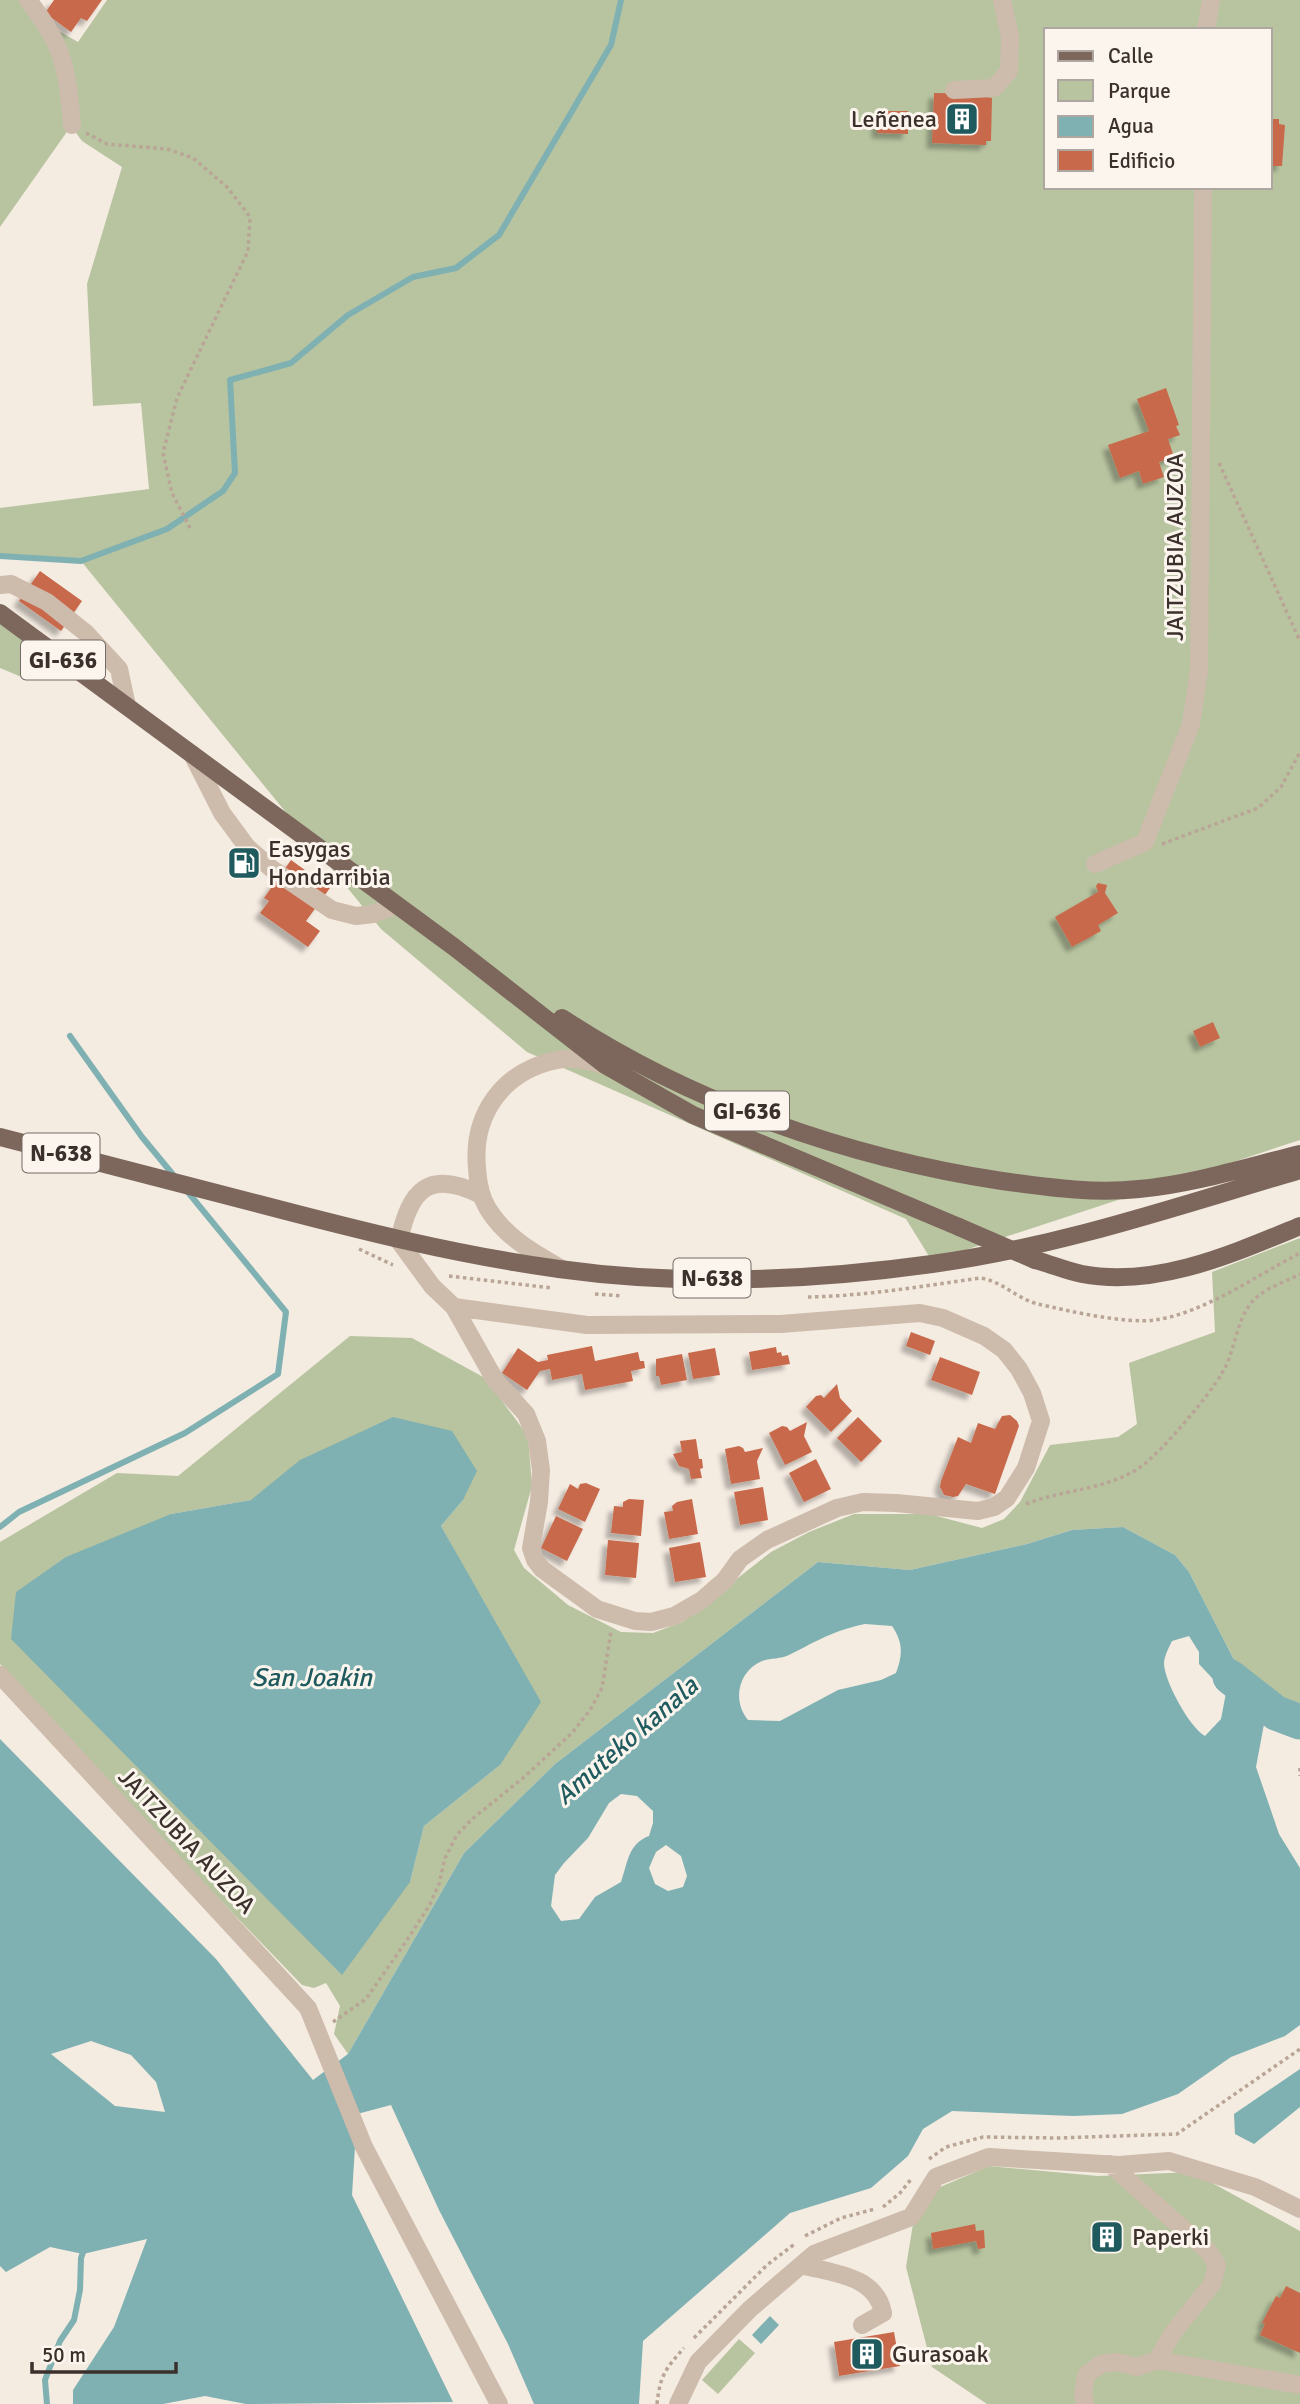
<svg xmlns="http://www.w3.org/2000/svg" width="1300" height="2404" font-family="Signika,sans-serif">
	<style>
		.green { fill: #b8c4a0; fill-rule: evenodd }
		.water { fill: #7fb0b2; fill-rule: evenodd }
		.lines { fill: none; stroke-linecap: round; stroke-linejoin: round }
		.stream { stroke: #7fb0b2; stroke-width: 6 }
		.river { stroke: #7fb0b2; stroke-width: 35 }
		.building { fill: #c8694b; filter: url(#shadow) }
		.path { stroke: #b9a596; stroke-width: 3.5; stroke-dasharray: 3.5 3.5; stroke-linecap: butt }
		.minor { stroke: #cdbbac; stroke-width: 18 }
		.major { stroke: #7d675c; stroke-width: 18 }
		.major-bridge { stroke: #7d675c; stroke-width: 18 }
		.labels { text-anchor: middle; dominant-baseline: central; stroke-width: 6; stroke-linejoin: round; paint-order: stroke }
		.shield { fill: #fbf5ee; stroke: #756b66; stroke-width: 2 }
		.shield-label { font-size: 23px; font-weight: bold; fill: #3b302b }
		.poi-label { font-size: 24px; fill: #3b302b; stroke: #fbf5ee; text-anchor: start }
		.street-label { font-size: 24px; fill: #3b302b; stroke: #fbf5ee }
		.water-label { font-size: 26px; font-style: italic; fill: #1f5a5e; stroke: #fbf5ee }
	</style>
	<defs>
		<filter id="shadow"><feDropShadow dx="-5.5" dy="5.5" stdDeviation="2" flood-color="#0004"/></filter>
	</defs>
	<rect width="100%" height="100%" fill="#f4ebe1"/>
	<path class="green" d="M0 0H28L48 25 78 42 107 0H1300V1140L932 1261 906 1219 527 1052 381 929 81 561 0 556V508L149 489 141 403 93 406 87 284 122 167 82 141 71 126 0 227ZM1046 30H1270V187H1046Z
		M0 613 49 650 29 680 0 668Z
		M1300 1238V1704L1270 1692 1233 1658 1189 1572 1175 1555 1123 1527 1072 1530 1027 1544 910 1570 818 1562 555 1764 464 1853 348 2054 334 2034 340 2006 326 1983 314 1988 302 1985 85 1760 0 1664V1542L117 1473 178 1476 350 1336 412 1338 485 1378 528 1436 532 1486 514 1550 524 1568 568 1605 621 1632 653 1633 682 1622 771 1552 809 1532 854 1514H929L982 1528 1004 1519 1020 1502 1050 1445 1118 1437 1137 1424 1129 1363 1215 1332 1212 1272ZM251 1500H463L441 1526 470 1579 500 1765 424 1826 410 1882 171 1514Z
		M989 2166 1098 2176 1192 2172 1300 2231V2404H987L932 2367 906 2267 913 2224 938 2188Z
		M739 2339 755 2353 718 2394 702 2380Z"/>
	<path class="water" d="M393 1417 452 1431 477 1471 463 1500 441 1526 541 1702 500 1765 424 1826 410 1882 342 1975 11 1639 16 1592 66 1557 171 1514 251 1500 300 1460Z
		M1123 1527 1175 1555 1189 1572 1233 1658 1270 1692 1256 1767 1279 1834 1300 1868V2025L1285 2036 1231 2057 1178 2094 1122 2114 1073 2116 952 2111 923 2129 908 2156 871 2188 790 2213 643 2341 639 2404H534L508 2344 439 2210 391 2105 357 2114 352 2195 453 2402 246 2404 205 2396 163 2404H73V2390L114 2327 147 2239 83 2254 50 2247 6 2272 0 2266V1739L216 1959 313 2080 348 2054 464 1853 555 1764 818 1562 910 1570 1027 1544 1072 1530ZM865 1624 892 1626C903 1642 903 1654 896 1673L881 1680 838 1690 780 1721 748 1720C732 1701 738 1671 762 1661 771 1658 781 1659 789 1655 819 1640 832 1631 865 1624ZM1189 1636 1199 1652V1664L1226 1693 1221 1719 1205 1736C1190 1728 1164 1681 1164 1663 1164 1657 1169 1647 1172 1641ZM621 1794 637 1796 653 1811V1823L649 1836C628 1844 628 1862 621 1882L595 1897 579 1919 561 1921 551 1906 555 1875 564 1863 588 1838 609 1803ZM666 1845 681 1856 687 1876 683 1887 668 1891 655 1884 649 1868 656 1852ZM91 2041 131 2055 156 2082 165 2112 115 2106 51 2054Z
		M1300 2069V2107L1254 2144 1235 2134 1234 2114Z
		M770 2316 779 2325 761 2344 752 2335Z"/>
	<g class="lines">
		<path class="stream" d="M0 556 81 561 167 529 223 491 235 473 230 380 291 363 348 315 413 277 456 268 499 235 611 45 621 0
			M70 1036 142 1137 175 1177
			M0 1527 19 1512 185 1433 278 1374 286 1312 187 1191
			M47 2404 45 2380 60 2341 74 2320 80 2290 81 2258 85 2247"/>
		<path class="river" d="M1230 1677 1276 1713 1300 1722"/>
	</g>
	<path class="building" d="M54 0H102L87 21 81 18 71 32 45 13Z
		M934 93 987 94V97L992 98 991 141H986V145L932 143Z
		M883 111H908V134L877 133V113H883Z
		M1270 119H1279V124L1285 125 1282 166H1270Z
		M1166 388 1179 425 1176 426 1180 435 1168 439 1174 457 1159 462 1164 477 1143 484 1139 471 1120 478 1108 445 1149 431 1137 399Z
		M40 571 82 601 61 631 19 601Z
		M291 860 330 888 306 921 320 931 308 947 260 913 269 901 264 898Z
		M1098 883 1107 885 1105 893 1118 913 1098 925 1101 931 1072 947 1055 917 1098 892 1096 886Z
		M1213 1022 1220 1038 1200 1047 1193 1031Z
		M911 1332 935 1341 930 1355 906 1346Z
		M592 1346 595 1361 638 1352 640 1361H644L645 1368 631 1371 633 1381 585 1390 582 1374 552 1380 550 1369 540 1371 527 1390 502 1373 518 1348 538 1362 548 1360 547 1355Z
		M776 1347 777 1353 781 1352 782 1356 788 1355 790 1364 752 1370 749 1352Z
		M715 1348 720 1375 693 1379 688 1353Z
		M682 1354 687 1380 661 1385 659 1376H656V1359Z
		M940 1357 980 1372 972 1395 931 1380Z
		M837 1384 840 1398 852 1411 831 1432 806 1407 816 1396 821 1395 824 1398Z
		M1010 1415 1017 1421 1019 1426 995 1494 966 1484 958 1496 953 1497 944 1495 940 1487 941 1481 958 1437 971 1443 978 1423 995 1429 1002 1416Z
		M858 1417 882 1441 861 1462 837 1438Z
		M807 1422 804 1436 812 1452 785 1465 769 1433 782 1426 787 1427 790 1431Z
		M696 1439 699 1459H702L703 1468 700 1469 702 1478 691 1479 689 1469 679 1466 673 1454 682 1452 680 1441Z
		M739 1446 743 1448 745 1452 763 1448 757 1461 760 1479 731 1484 725 1449Z
		M816 1459 831 1489 804 1502 789 1473Z
		M586 1483 600 1489 585 1522 558 1509 570 1484 578 1489 580 1484Z
		M763 1487 768 1520 740 1525 734 1492Z
		M629 1499 644 1500 641 1536 611 1533 614 1506 623 1507V1502Z
		M692 1499 698 1534 669 1539 664 1512 673 1511 672 1506 677 1502Z
		M556 1516 583 1529 567 1561 541 1548Z
		M608 1540 639 1543 636 1578 605 1575Z
		M700 1542 706 1577 675 1582 669 1548Z
		M975 2224 976 2231 984 2230 985 2248 978 2249 976 2241 933 2249 931 2233Z
		M1116 2229 1117 2244 1098 2245 1097 2230Z
		M1286 2286 1300 2293V2353L1260 2335 1265 2324 1262 2323 1276 2296 1280 2298Z
		M894 2332 900 2366 839 2376 834 2342Z"/>
	<g class="lines">
		<path class="path" d="M86 133 107 144 167 149 193 158 227 187 250 217 248 251 177 398 163 453 172 493 191 530
			M1219 463 1300 641
			M1162 844 1258 808 1281 787 1300 752
			M359 1249 393 1265
			M449 1276 552 1288
			M595 1294 622 1296
			M808 1297C866 1296 923 1286 980 1278 1002 1281 1017 1299 1038 1304 1069 1311 1124 1324 1155 1320 1204 1313 1256 1276 1300 1253
			M1026 1504C1064 1489 1108 1490 1142 1466 1162 1451 1209 1396 1222 1373 1237 1349 1235 1315 1258 1296 1269 1287 1287 1281 1300 1274
			M1300 1768V1776
			M333 2022 366 1999 407 1940 429 1906 439 1884 445 1858 457 1835 472 1819 523 1778 572 1733 590 1710 602 1688 611 1631
			M929 2159 946 2147 983 2137 1057 2138 1177 2134 1300 2049
			M883 2207 900 2193 912 2178
			M805 2236 841 2218 875 2209
			M694 2338 767 2265 796 2243
			M657 2404C660 2376 665 2369 684 2348"/>
		<path class="minor" d="M28 0C64 46 67 68 72 125
			M1206 30 1211 0
			M954 90 994 88 1009 71 1010 36 1002 0
			M0 585 11 584 47 602 86 633 119 669 127 706
			M192 754 222 813 247 847 272 869 332 910 356 916 373 914 396 905
			M1095 864 1145 842 1191 724 1199 671 1203 187
			M562 1269C534 1253 505 1237 488 1209 480 1196 478 1183 477 1168 472 1114 503 1071 557 1060 573 1056 590 1062 605 1065
			M454 1307 495 1380 526 1414 537 1441 541 1470 539 1502 531 1548 535 1560 542 1569 597 1609 635 1621 651 1622 674 1616 702 1600 725 1580 740 1559 767 1540 837 1508 863 1502 896 1503 978 1511 994 1507 1007 1498 1026 1468 1041 1421 1032 1393 1019 1369 1004 1350 984 1336 943 1318 920 1313 781 1324 587 1325 454 1307 432 1286 399 1241C410 1189 429 1169 481 1195
			M0 1675 308 2008 364 2147 499 2404
			M801 2265C832 2273 876 2275 883 2313L862 2325
			M1157 2360 1300 2385
			M678 2404 698 2362 750 2309 814 2254 911 2217 936 2177 989 2157 1119 2165 1169 2161 1255 2187 1300 2209
			M1085 2404 1083 2394 1086 2375 1101 2364 1116 2362 1137 2367 1157 2360 1172 2334 1212 2284 1217 2265 1209 2252 1110 2164"/>
		<path class="major" d="M0 613 454 947 605 1065 693 1115 959 1227
			M562 1018C691 1103 849 1158 1002 1181 1047 1187 1093 1194 1139 1189 1193 1184 1247 1167 1300 1154
			M0 1137C86 1159 172 1182 259 1204 358 1230 456 1255 559 1269 681 1286 809 1281 932 1264 1058 1247 1178 1206 1300 1170
			M1035 1260C1051 1264 1066 1271 1082 1274 1156 1288 1232 1254 1300 1226"/>
		<path class="major-bridge" d="M959 1227 1035 1260"/>
	</g>
	<defs>
		<symbol id="building-square" viewBox="-11 -11 22 22"><rect x="-9" y="-9" width="18" height="18" rx="4" fill="#1f5a5e" stroke="#fbf5ee"/><path d="M-4-6H4V6H1V3H-1V6H-4ZM-2.5-4.3h1.7v1.8h-1.7ZM.8-4.3h1.7v1.8H.8ZM-2.5-1h1.7V.8h-1.7ZM.8-1h1.7V.8H.8Z" fill="#fff"/></symbol>
		<symbol id="fuel-square" viewBox="-11 -11 22 22"><rect x="-9" y="-9" width="18" height="18" rx="4" fill="#1f5a5e" stroke="#fbf5ee"/><path d="M-5.5-6h7V0h2V4h1.3V-2.5L3-4.5l.8-.8L6-3V5H2.5V1h-1V6h-7ZM-4.2-4.7v3.2H.2V-4.7Z" fill="#fff"/></symbol>
	</defs>
	<g fill-rule="evenodd">
		<use href="#building-square" x="943" y="100" width="38" height="38"/>
		<use href="#fuel-square" x="225" y="844" width="38" height="38"/>
		<use href="#building-square" x="1088" y="2218" width="38" height="38"/>
		<use href="#building-square" x="848" y="2335" width="38" height="38"/>
	</g>
	<g class="labels">
		<g class="shield">
			<rect x="21" y="640.5" width="84" height="39" rx="5"/>
			<rect x="705" y="1091.5" width="84" height="39" rx="5"/>
			<rect x="22.5" y="1133.5" width="77" height="39" rx="5"/>
			<rect x="673.5" y="1258.5" width="77" height="39" rx="5"/>
		</g>
		<g class="shield-label">
			<text x="63" y="660">GI-636</text>
			<text x="747" y="1111">GI-636</text>
			<text x="61" y="1153">N-638</text>
			<text x="712" y="1278">N-638</text>
		</g>
		<g class="poi-label">
			<text x="937" y="119" text-anchor="end">Leñenea</text>
			<text x="268" y="849">Easygas<tspan x="268" dy="28">Hondarribia</tspan></text>
			<text x="1132" y="2237">Paperki</text>
			<text x="892" y="2354">Gurasoak</text>
		</g>
		<g class="street-label">
			<text transform="translate(1175 547) rotate(-90)">JAITZUBIA AUZOA</text>
			<text transform="translate(187 1841) rotate(47)">JAITZUBIA AUZOA</text>
		</g>
		<g class="water-label">
			<text x="312" y="1678">San Joakin</text>
			<text transform="translate(627 1741) rotate(-41)">Amuteko kanala</text>
		</g>
	</g>
	<rect x="1044" y="28" width="228" height="161" fill="#fbf5ee" stroke="#aea6a0" stroke-width="2"/>
	<rect x="1058" y="51" width="35" height="10" fill="#7d675c" stroke="#aea6a0" stroke-width="2"/>
	<text x="1108" y="63" font-size="21" fill="#3b302b">Calle</text>
	<rect x="1058" y="80" width="35" height="21" fill="#b8c4a0" stroke="#aea6a0" stroke-width="2"/>
	<text x="1108" y="98" font-size="21" fill="#3b302b">Parque</text>
	<rect x="1058" y="116" width="35" height="21" fill="#7fb0b2" stroke="#aea6a0" stroke-width="2"/>
	<text x="1108" y="133" font-size="21" fill="#3b302b">Agua</text>
	<rect x="1058" y="150" width="35" height="21" fill="#c8694b" stroke="#aea6a0" stroke-width="2"/>
	<text x="1108" y="168" font-size="21" fill="#3b302b">Edificio</text>
	<path d="M32 2362v10h144v-10" fill="none" stroke="#3b302b" stroke-width="3.5"/>
	<text x="42" y="2362" font-size="21" fill="#3b302b" stroke="#fbf5ee" stroke-width="5" paint-order="stroke">50 m</text>
</svg>
